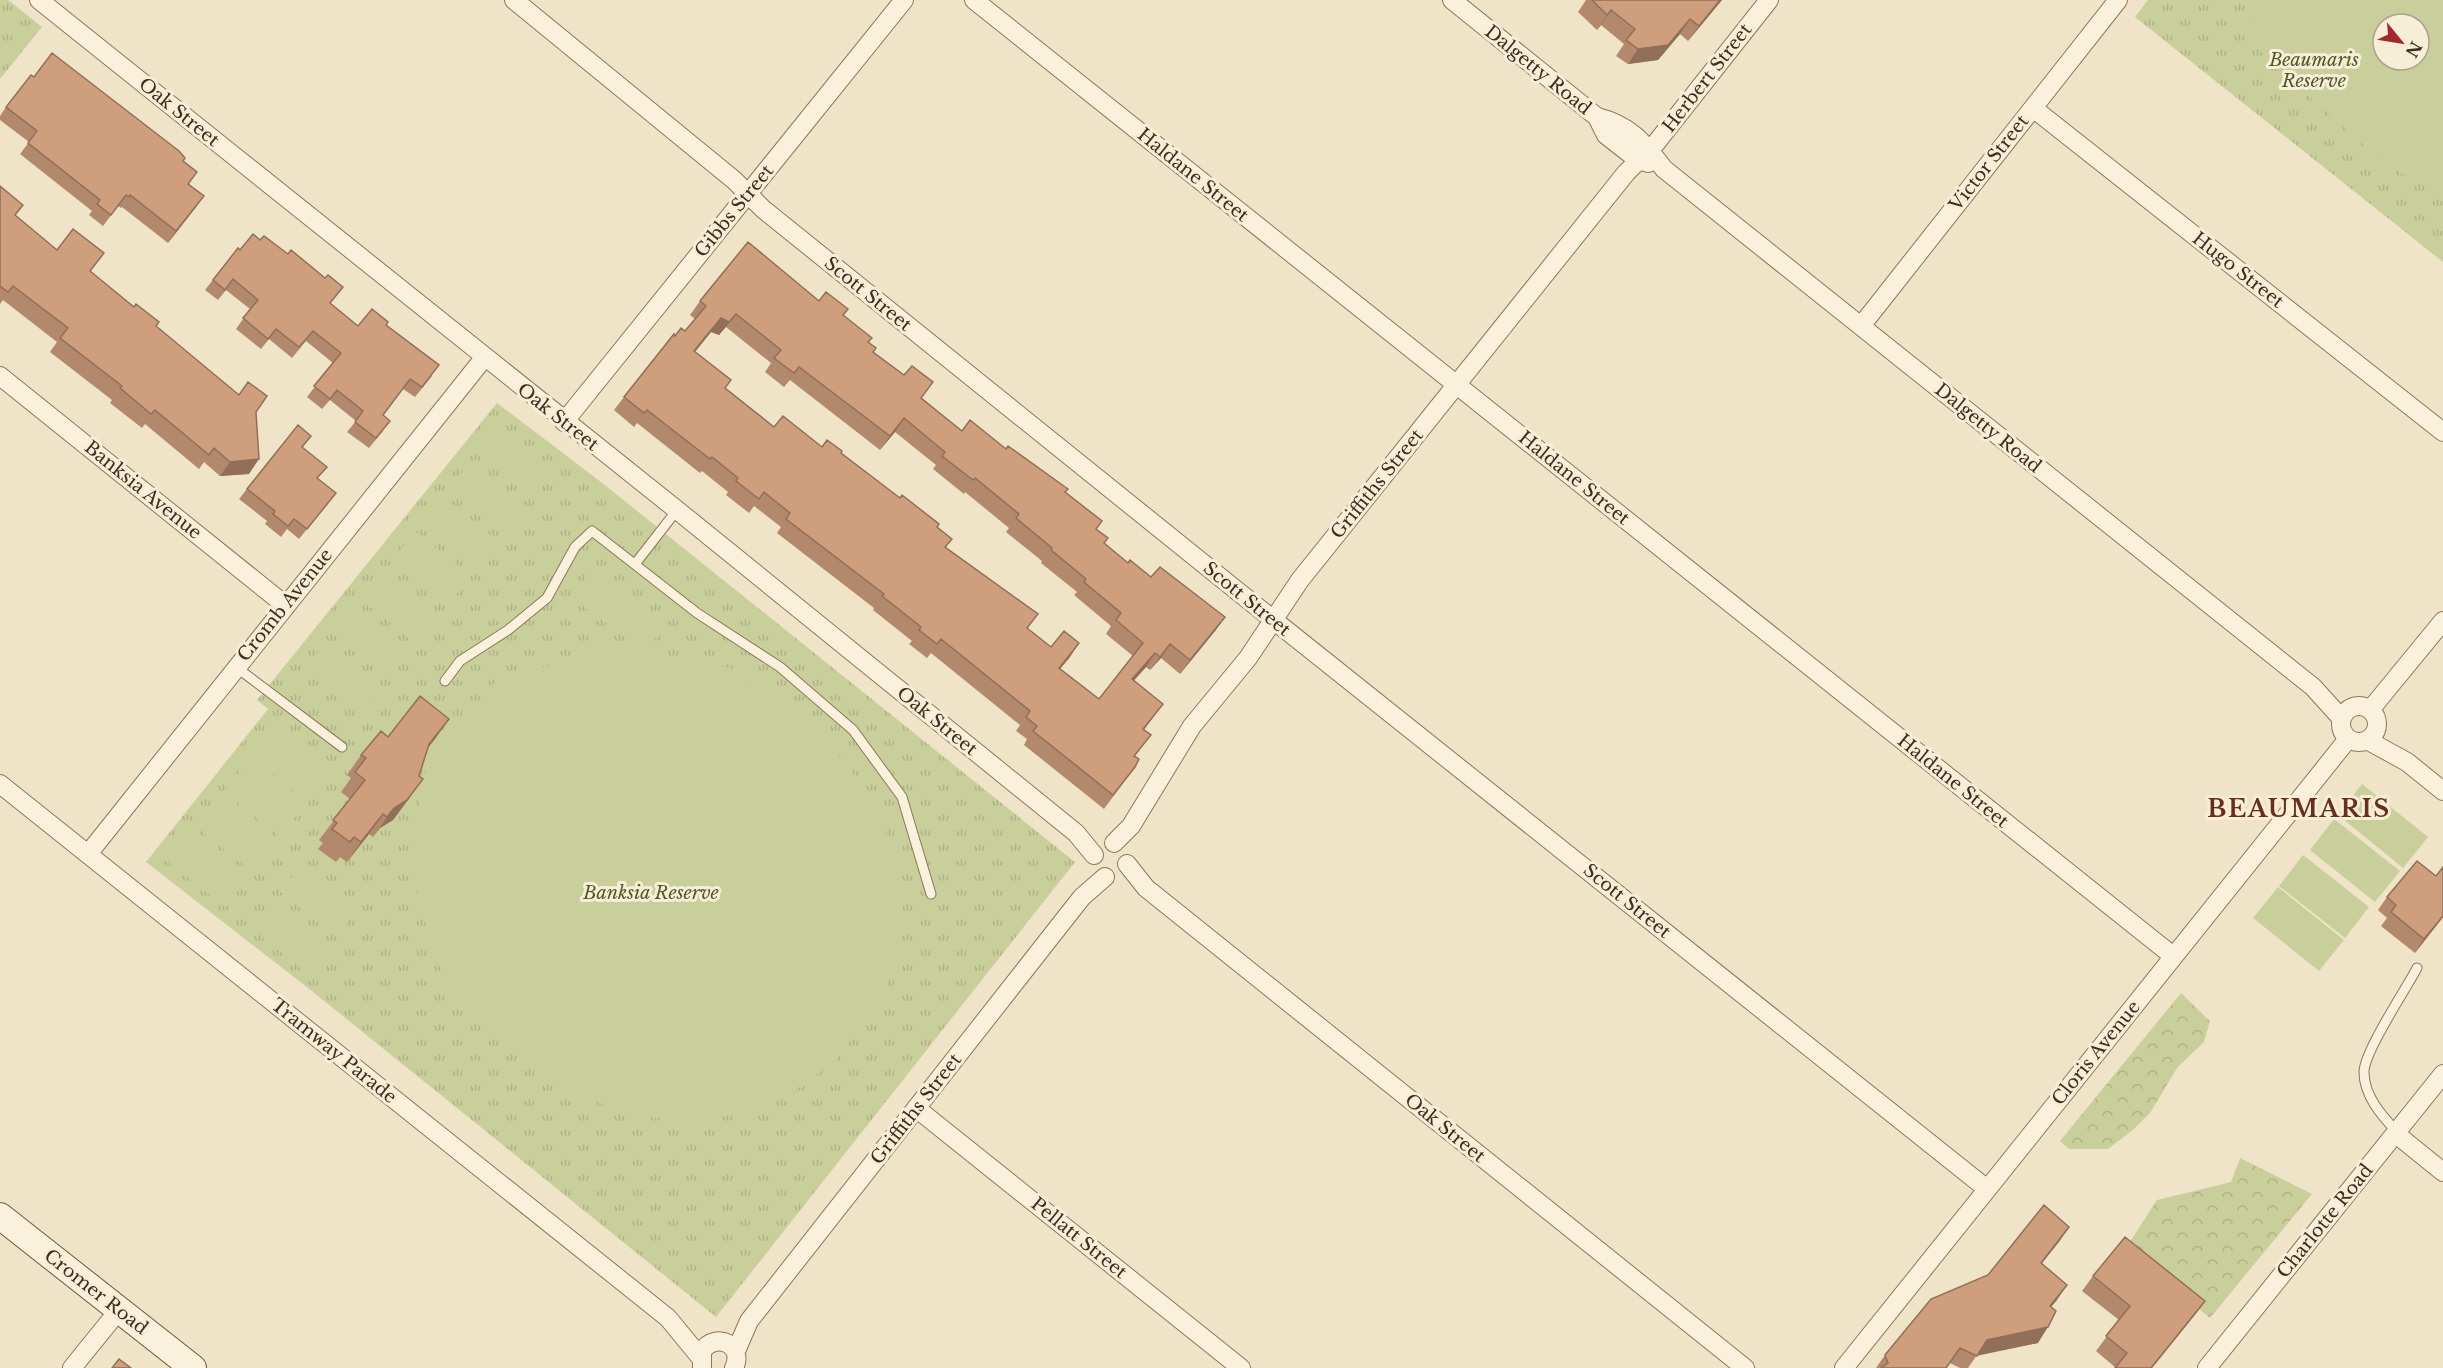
<svg xmlns="http://www.w3.org/2000/svg" width="2443" height="1368" font-family="'Libre Baskerville',serif">
	<style>
		.forest { fill: url(#forest-crowns) }
		.park { fill: url(#park-tufts); fill-rule: evenodd }
		.pitch { fill: #c9cf9b; fill-rule: evenodd }
		.lines { fill: none; stroke-linecap: round; stroke-linejoin: round }
		.lane-casing { stroke: #8d765c; stroke-width: 11 }
		.street-casing { stroke: #8d765c; stroke-width: 20 }
		.secondary-casing { stroke: #6f573f; stroke-width: 28 }
		.lane { stroke: #faf1dc; stroke-width: 9 }
		.street { stroke: #faf1dc; stroke-width: 18 }
		.secondary { stroke: #faf1dc; stroke-width: 26 }
		.wall { fill: #b2896c; fill-rule: evenodd }
		.shaded-wall { fill: #916f58 }
		.building { fill: #cf9f7d; stroke: #916f58; stroke-width: 1.5; fill-rule: evenodd }
		.labels { text-anchor: middle; dominant-baseline: central; stroke-width: 6; stroke-linejoin: round; paint-order: stroke }
		.park-label { font-size: 18px; font-style: italic; fill: #4d5a26; stroke: #f7eed8 }
		.street-label { font-size: 18px; fill: #3d2e20; stroke: #f7eed8 }
		.district-label { font-size: 24px; font-weight: bold; letter-spacing: 1.5px; fill: #6b2e1e; stroke: #f7eed8 }
	</style>
	<defs>
		<pattern id="forest-crowns" width="20" height="18" patternUnits="userSpaceOnUse" patternTransform="scale(1.5)"><rect width="20" height="18" fill="#c9cf9b"/><path d="M2 6a3 3 0 1 1 6 0M12 15a3 3 0 1 1 6 0" fill="none" stroke="#aeb285"/></pattern>
		<pattern id="park-tufts" width="24" height="20" patternUnits="userSpaceOnUse" patternTransform="scale(1.5)"><rect width="24" height="20" fill="#c9cf9b"/><path d="M3 7l-1-3M5 7V3M7 7l1-3M15 17l-1-3M17 17v-4M19 17l1-3" fill="none" stroke="#aeb285"/></pattern>
	</defs>
	<rect width="100%" height="100%" fill="#f0e4c8"/>
	<path class="forest" d="M2181 993 2210 1021 2204 1042 2177 1068 2150 1113 2133 1130 2108 1149H2069L2060 1141Z
		M2240 1158 2312 1194 2210 1318 2126 1248 2157 1200 2231 1182Z"/>
	<path class="park" d="M0 0H8L42 27 0 79Z
		M2148 0H2443V262L2135 17ZM2383 24H2419V60H2383Z
		M497 403 601 482 1075 862 716 1317 313 992 146 862 268 709 257 700Z"/>
	<path class="pitch" d="M2250 0H2443V196L2385 164 2263 56 2250 14ZM2383 24H2419V60H2383Z
		M497 427 554 472 532 498 476 453Z
		M470 462 526 507 505 533 449 488Z
		M443 496 499 542 478 568 422 523Z
		M415 531 471 576 450 602 394 558Z
		M592 564 667 624 653 642 634 629 627 639 575 600Z
		M381 572 437 617 416 644 360 599Z
		M353 607 410 652 388 678 332 633Z
		M326 642 382 687 361 713 305 668Z
		M616 645 730 668 810 723 873 796 903 884 902 945 882 998 836 1060 785 1098 742 1112 696 1123 647 1117 602 1104 552 1081 515 1055 468 1008 439 966 418 899 413 849 424 775 435 752 496 681Z
		M273 731 329 776 308 802 252 757Z
		M245 765 301 810 280 837 224 792Z
		M2362 784 2428 837 2403 868 2338 815Z
		M217 800 273 845 252 871 196 827Z
		M2334 819 2400 871 2375 902 2310 850Z
		M189 835 246 880 225 907 168 862Z
		M2303 855 2369 907 2345 938 2279 886Z
		M301 866 357 911 336 937 280 892Z
		M2278 887 2344 940 2319 971 2253 918Z
		M272 902 328 946 307 973 251 928Z"/>
	<g class="lines">
		<defs>
			<path id="lane" d="M635 564 677 510
				M236 667 342 747
				M445 681 460 661 508 630 547 598 575 547 592 531 697 613 780 667 853 730 902 797 931 894
				M2397 1132C2382 1116 2364 1096 2364 1072 2364 1052 2406 989 2417 968"/>
			<path id="street" d="M39 0 677 510 1076 833 1094 855
				M514 0 734 180 763 209 1256 606 1987 1189
				M974 0 2173 956
				M1452 0 1597 117 1606 135 1638 160 1648 163
				M2033 108 2443 432
				M1597 117C1630 125 1643 142 1664 169L2313 687 2342 719
				M1861 326 2118 0
				M0 376 285 605
				M564 422 904 0
				M2341 724a18 18 0 1 1 36 0a18 18 0 1 1-36 0Z
				M2370 710 2443 621
				M2367 740 2407 762 2443 791
				M0 784 668 1318 700 1357
				M1114 843 1131 826 1192 726 1248 658 1300 580 1626 173 1656 143 1769 0
				M88 854 484 358
				M1127 864 1146 888 1745 1368
				M916 1108 1241 1368
				M2396 1134 2443 1172
				M736 1351 749 1321 1082 897 1105 877
				M702 1366V1351C716 1331 745 1345 734 1368
				M72 1368 119 1310
				M1844 1368 2348 739
				M2207 1368 2443 1074"/>
			<path id="secondary" d="M0 1216 193 1368"/>
		</defs>
		<use href="#lane" class="lane-casing"/>
		<use href="#street" class="street-casing"/>
		<use href="#secondary" class="secondary-casing"/>
		<use href="#lane" class="lane"/>
		<use href="#street" class="street"/>
		<use href="#secondary" class="secondary"/>
	</g>
	<path class="wall" d="M1586 0H1722L1688 41 1680 34 1658 60 1628 64 1616 56 1624 44 1601 25 1597 30 1578 12Z
		M34 77 183 161 196 207 168 243 122 207 121 208 118 206 103 226 89 215 92 211 20 154 29 142 0 120V116L6 107Z
		M0 186 15 215 57 250 91 272 156 326 256 412 249 474 220 476 204 462 199 469 145 424 142 428 110 403 112 400 50 352 57 342 3 300 0 304Z
		M238 248 330 304 358 326 386 325 432 376 415 397 403 389 383 415V431L369 448 347 432 356 421 330 400 322 409 307 397 333 363 306 341 292 358 269 339 261 349 236 329 250 309 226 290 218 300 205 290Z
		M700 301H819L843 316 872 338 868 342 873 352 922 398 962 431 1006 449 1065 492 1096 529 1104 544 1128 563 1151 577 1225 617 1215 631 1180 674 1161 658 1150 670 1146 667 1134 680 1163 704 1144 730 1151 735 1135 756V767L1104 809 1024 745 1027 739 1016 731 1020 725 931 653 927 658 909 644 912 641 873 610 874 608 777 533 781 527 754 506 749 513 726 495 728 492 702 471 700 473 637 423 634 427 614 410 624 397 675 336 685 331 695 319 690 315ZM726 327 771 363 765 372 784 387 790 380 880 450 895 432 936 465 933 469 964 494 965 492 1009 528 1006 532 1042 561 1041 563 1077 592 1074 595 1111 626 1106 634 1133 656 1099 699 1060 669 1070 657 1051 647 1027 629 946 547 952 539 841 453 822 447 774 427 725 389 695 352 711 332 719 335Z
		M303 447 318 479 336 493 299 539 287 529 281 537 265 524 267 521 239 499 247 489Z
		M449 719 428 748 409 799 393 820 380 828 373 837 369 834 347 862 340 857 336 862 318 849 323 843 319 840 350 799 341 792 351 778 347 775 361 755 388 737Z
		M2387 897 2443 917 2415 953 2381 926 2387 918 2378 910Z
		M2069 1227 2042 1263 2057 1300 2051 1307 2038 1343 1977 1355 1968 1368H1960L1950 1363 1946 1368H1876L1885 1355 1988 1275Z
		M2093 1276 2194 1316 2116 1368 2096 1351 2119 1320 2082 1291Z"/>
	<path class="shaded-wall" d="M1720 0H1722L1688 41 1699 26Z
		M1611 10 1601 25 1597 30 1607 15Z
		M1690 19 1680 34 1658 60 1628 64 1638 49Z
		M204 196 196 207 168 243 176 231Z
		M736 314 719 335 711 332 685 364 694 351 721 318Z
		M904 418 895 432 880 450 890 436Z
		M259 459 249 474 220 476 230 462Z
		M1225 617 1215 631 1180 674 1190 660Z
		M1079 643 1070 657 1049 682 1059 668Z
		M1170 644 1161 658 1150 670Z
		M1155 653 1146 667 1123 693 1132 679Z
		M449 719 435 739 415 764 429 744Z
		M423 779 393 820 380 828 373 837 394 808Z
		M383 814 369 834 347 862 361 842Z
		M2443 916V917L2415 953 2424 939Z
		M2069 1227 2059 1242 2030 1278 2041 1263Z
		M2067 1285 2057 1300 2039 1321 2050 1306Z
		M2205 1301 2194 1316 2152 1368H2151Z
		M2048 1327 2038 1343 1976 1356 1987 1340Z"/>
	<path class="building" d="M1592 0H1720L1699 26 1690 19 1668 45 1638 49 1626 40 1635 29 1611 10 1607 15Z
		M52 53 179 151 185 158 183 161 197 172 188 184 204 196 176 231 130 195 129 197 126 195 111 215 97 204 100 200 28 143 37 131 6 107 31 75 34 77Z
		M0 186 23 205 15 215 57 250 73 229 104 253 90 271 134 307 136 304 159 322 156 326 239 395 248 382 267 396 256 412 259 459 230 462 214 448 209 455 155 410 151 414 120 388 122 386 60 338 68 328 13 286 8 292 0 286Z
		M253 234 260 240 264 236 288 254 291 250 325 278 328 275 343 287 330 303 358 326 372 309 388 322 386 325 439 365 422 387 410 379 383 415 390 421 376 438 355 422 363 411 337 390 330 399 314 386 341 353 313 331 299 347 276 329 268 339 243 318 258 300 233 279 225 290 213 280 238 248 240 250Z
		M748 242 819 301 826 292 848 309 843 315 872 338 868 342 876 348 873 352 904 375 912 366 933 382 921 398 962 431 970 420 1006 449 1008 446 1068 489 1065 492 1102 521 1096 529 1108 538 1104 543 1128 563 1130 560 1151 577 1160 567 1225 617 1190 660 1170 644 1160 657 1155 653 1132 679 1163 704 1143 729 1151 735 1134 756 1139 759 1135 767 1113 795 1033 731 1037 726 1026 717 1030 711 941 639 937 644 919 630 921 627 882 596 884 594 786 519 790 513 764 492 759 499 736 481 738 478 712 457 710 459 647 410 644 413 624 397 674 334 675 336 681 328 685 331 706 306 700 301ZM736 314 781 350 774 358 794 373 799 367 890 436 904 418 945 452 942 456 973 480 975 478 1019 514 1016 518 1052 548 1051 550 1086 579 1084 582 1121 613 1116 620 1143 643 1099 699 1059 668 1079 643 1064 631 1051 647 1027 628 1038 614 945 547 952 539 937 527 939 524 902 495 900 498 841 453 842 451 827 440 822 447 783 416 774 427 725 388 731 380 694 351 721 318 729 322Z
		M298 425 311 436 302 447 327 467 317 478 336 493 307 529 294 519 288 526 273 514 275 511 247 489Z
		M420 696 449 719 429 744 419 776 423 779 407 800 394 808 387 817 383 814 361 842 354 837 350 842 332 829 337 823 333 820 365 780 355 772 366 758 361 755 381 731 388 737Z
		M2417 861 2436 876 2443 867V916L2424 939 2391 912 2396 905 2387 897Z
		M2044 1205 2069 1227 2041 1263 2067 1285 2050 1306 2056 1311 2048 1327 1987 1340 1977 1356 1960 1348 1946 1368H1881L1888 1363 1885 1355 1931 1299 1988 1275Z
		M2125 1237 2205 1301 2151 1368H2115L2127 1353 2106 1336 2130 1306 2093 1276Z
		M119 1359 131 1368H112Z"/>
	<g class="labels">
		<g class="park-label">
			<text x="2314" y="60">Beaumaris<tspan x="2314" dy="21">Reserve</tspan></text>
			<text x="651" y="893">Banksia Reserve</text>
		</g>
		<g class="street-label">
			<text transform="translate(1538 70) rotate(39)">Dalgetty Road</text>
			<text transform="translate(1707 78) rotate(-52)">Herbert Street</text>
			<text transform="translate(179 112) rotate(39)">Oak Street</text>
			<text transform="translate(1989 163) rotate(-52)">Victor Street</text>
			<text transform="translate(1193 175) rotate(39)">Haldane Street</text>
			<text transform="translate(734 211) rotate(-51)">Gibbs Street</text>
			<text transform="translate(2238 270) rotate(38)">Hugo Street</text>
			<text transform="translate(868 294) rotate(39)">Scott Street</text>
			<text transform="translate(558 417) rotate(38)">Oak Street</text>
			<text transform="translate(1988 428) rotate(39)">Dalgetty Road</text>
			<text transform="translate(1574 478) rotate(39)">Haldane Street</text>
			<text transform="translate(1377 484) rotate(-51)">Griffiths Street</text>
			<text transform="translate(143 490) rotate(39)">Banksia Avenue</text>
			<text transform="translate(1247 599) rotate(39)">Scott Street</text>
			<text transform="translate(285 605) rotate(-51)">Cromb Avenue</text>
			<text transform="translate(937 721) rotate(39)">Oak Street</text>
			<text transform="translate(1953 781) rotate(39)">Haldane Street</text>
			<text transform="translate(1627 901) rotate(39)">Scott Street</text>
			<text transform="translate(334 1051) rotate(39)">Tramway Parade</text>
			<text transform="translate(2096 1053) rotate(-51)">Cloris Avenue</text>
			<text transform="translate(916 1109) rotate(-52)">Griffiths Street</text>
			<text transform="translate(1445 1128) rotate(39)">Oak Street</text>
			<text transform="translate(2325 1221) rotate(-51)">Charlotte Road</text>
			<text transform="translate(1079 1238) rotate(39)">Pellatt Street</text>
			<text transform="translate(96 1292) rotate(38)">Cromer Road</text>
		</g>
		<g class="district-label">
			<text x="2299" y="808">BEAUMARIS</text>
		</g>
	</g>
	<g transform="translate(2401 42) rotate(120)"><circle r="28" fill="#f7eed8" stroke="#ada18e" stroke-width="1.5"/>
	<path d="M0-4.5L10 22L0 15L-10 22Z" fill="#9e2a2b"/>
	<text y="-9" font-size="16" font-weight="bold" text-anchor="middle" fill="#3d2e20">N</text>
	</g>
</svg>
